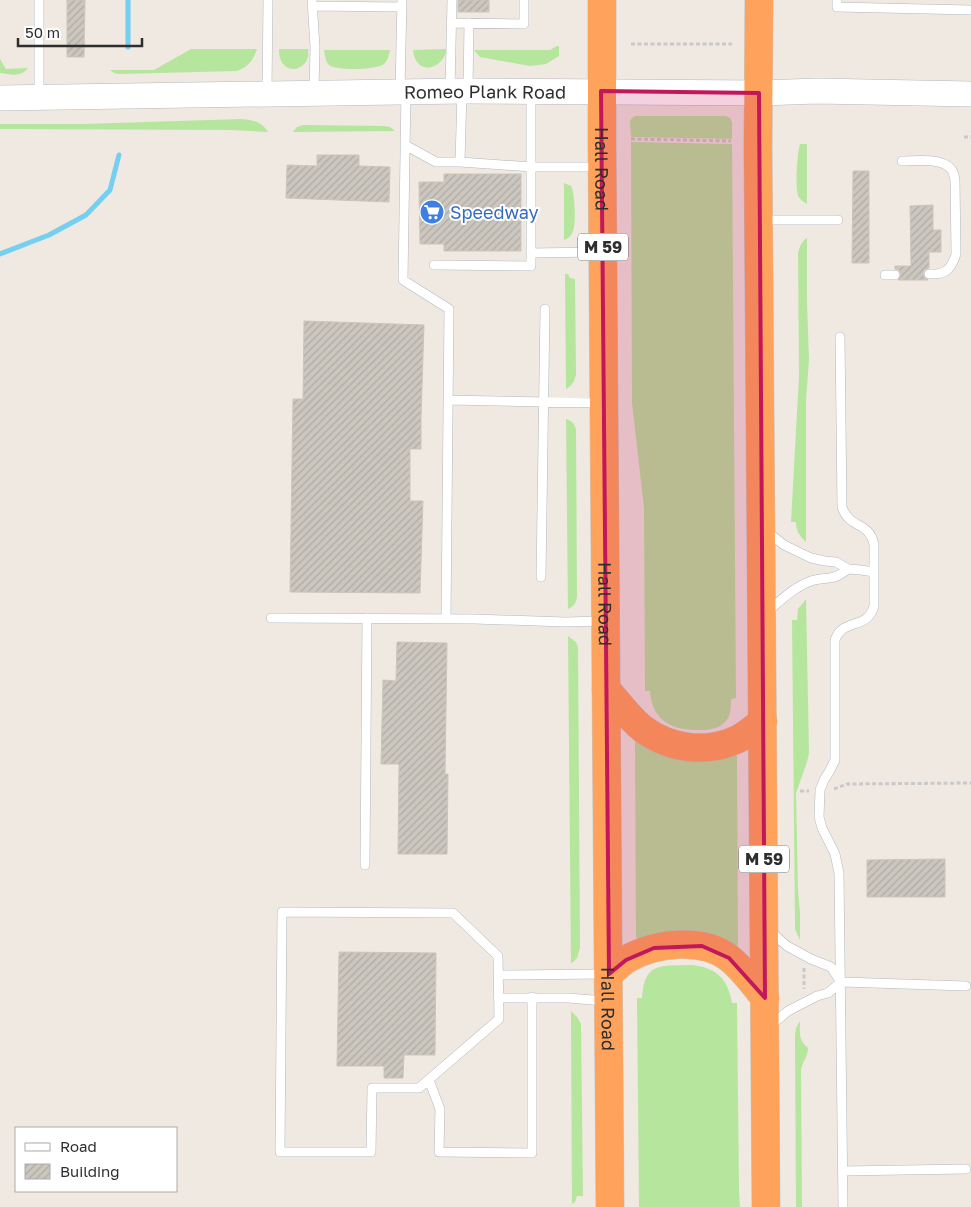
<svg xmlns="http://www.w3.org/2000/svg" width="971" height="1207" font-family="'Golos Text',sans-serif">
	<style>
		.grass { fill: #b6e59e }
		.lines { fill: none; stroke-linecap: round; stroke-linejoin: round }
		.stream { stroke: #75cff0; stroke-width: 5 }
		.building { fill: url(#building-hatch); stroke: #cbc5ba }
		.lane-casing { stroke: #b4b7c1; stroke-width: 10 }
		.secondary-casing { stroke: #b4b7c1; stroke-width: 26 }
		.highway-casing { stroke: #c9c9c9; stroke-width: 29 }
		.path { stroke: #c9c9c9; stroke-width: 3; stroke-dasharray: 4 2.5; stroke-linecap: butt }
		.lane { stroke: #fff; stroke-width: 9 }
		.secondary { stroke: #fff; stroke-width: 25 }
		.highway { stroke: #ffa35c; stroke-width: 28 }
		.marked { fill: #c2185b; fill-opacity: 0.2; stroke: #c2185b; stroke-width: 4; stroke-linejoin: round }
		.labels { text-anchor: middle; dominant-baseline: central; stroke-width: 4; stroke-linejoin: round; paint-order: stroke }
		.shield { fill: #fff; stroke: #6d6d6d; stroke-width: 1 }
		.shield-label { font-size: 16px; font-weight: bold; fill: #2e2e2e }
		.street-label { font-size: 18px; fill: #2e2e2e; stroke: #fff }
		.shop-label { font-size: 18px; fill: #366cbe; stroke: #fff; text-anchor: start }
	</style>
	<defs>
		<pattern id="building-hatch" width="6" height="6" patternUnits="userSpaceOnUse" patternTransform="scale(1.25)"><rect width="6" height="6" fill="#cbc7bf"/><path d="M-1 1l2-2M0 6l6-6M5 7l2-2" fill="none" stroke="#afaba4"/></pattern>
	</defs>
	<rect width="100%" height="100%" fill="#efe9e1"/>
	<path class="grass" d="M557 46H559V56L546 64 530 66 480 57 474 50H550Z
		M191 49H257C253 61 248 67 237 71L119 74 114 73 110 70H154Z
		M279 49H308C308 52 309 55 308 57 305 68 292 73 284 65 280 61 279 55 279 49Z
		M447 49C442 72 415 75 413 50Z
		M324 50H390C389 55 388 60 384 64 377 70 336 71 329 65 325 61 325 55 324 50Z
		M0 59 6 69 28 68C20 78 11 74 0 73Z
		M635 116H726L730 118 732 122V139L631 137 630 121 632 118Z
		M242 119C253 120 262 122 268 132L230 130 0 129V124H83Z
		M303 125 384 126 390 127 395 131 293 132 297 127Z
		M631 142 732 144 736 698 731 699C731 706 731 712 728 718 722 728 712 730 701 730 674 731 652 722 650 691H645L644 508 632 403Z
		M800 144H807V204C803 202 800 199 798 196 795 186 797 154 800 144Z
		M564 183 571 186C575 192 576 224 573 231 571 236 569 238 564 240Z
		M807 238V302L809 360 806 400V542C800 537 796 531 796 522H791L799 376 798 253C800 246 801 242 807 238Z
		M565 274H568L570 278 575 279 576 375C574 382 572 386 566 389Z
		M566 419C572 421 574 423 576 429L577 597C576 603 574 606 568 609Z
		M806 599 809 753 807 762 796 793 798 891 800 913V940L795 929V923L792 620H797L798 609Z
		M568 636 576 642 578 647 580 948 577 958 571 964Z
		M636 738 661 754 672 758 683 760H711L735 754 737 756 738 945 737 947 656 934 638 939 636 937 635 741Z
		M691 965C715 967 728 978 732 1003H737L739 1190 740 1207H639L637 998H642C644 961 662 966 691 965Z
		M571 1011 577 1017 581 1024 583 1196H577L575 1202 572 1204Z
		M800 1021C800 1034 798 1039 808 1048 808 1056 803 1061 801 1069L802 1207H796L795 1036 796 1028Z"/>
	<g class="lines">
		<path class="stream" d="M128 47V0
			M0 254 49 235 86 215 110 190 119 155"/>
	</g>
	<path class="building" d="M67 0H85L84 57H67Z
		M458 0H489V12H458Z
		M317 155H359V166L390 167 389 202 286 198 287 165 317 166Z
		M853 171H869V263H852Z
		M444 174H521V251H444V244H420L419 182H444Z
		M933 205V230H941V252H929V268L924 270 923 273 924 277 928 280H898L901 275 899 270 895 269V266H911L910 206Z
		M304 321 424 325 421 417V449H410V501H423L420 593 290 592 293 399H303Z
		M397 642 447 643 445 774H448L447 854H398L399 764H381L383 680 396 681Z
		M945 859V897H867V860Z
		M339 952 436 953 435 1055H404L403 1078H384V1066H337Z"/>
	<g class="lines">
		<defs>
			<path id="lane" d="M312 0 315 47 314 92
				M837 0V7L971 10
				M312 6 402 7
				M451 23 524 24V0
				M400 90 402 0
				M450 90 452 0
				M468 90 469 23
				M267 92 268 0
				M406 92 403 280 449 309 446 619
				M39 95V0
				M405 145 436 162H460L532 167H600
				M902 161C916 161 941 157 951 169 954 172 954 176 955 180L956 254C951 270 945 275 929 274
				M460 162 462 92
				M762 220H838
				M531 253 600 252
				M434 265 531 266V94
				M885 275H895
				M840 337 842 507C850 530 868 520 874 544V606C867 631 843 617 835 640V760L829 772 824 780 820 790 819 817 822 828 835 854 839 873 843 1207
				M448 400 601 403
				M765 530 784 545 811 558 825 561 836 562 848 569 861 570 874 572
				M541 577 545 309
				M766 613C780 601 794 587 811 581 819 578 827 579 834 577 839 576 844 572 848 569
				M271 618 474 619 565 622 603 621
				M365 865 367 618
				M282 912 453 913 498 956 499 1019 419 1088H372L371 1152H280Z
				M769 930 787 946 811 959 831 967 841 982 828 993 817 996 788 1011 769 1027
				M498 975 606 974
				M841 982 966 986
				M498 998H568L605 1001
				M429 1080 440 1109 439 1152 532 1153V997
				M843 1171 966 1169"/>
			<g id="secondary">
				<path id="s1" d="M0 98 462 91 759 93 817 91 971 94"/>
			</g>
			<g id="highway">
				<path id="s2" d="M602 0V146L610 1207"/>
				<path d="M759 0 758 149 766 1207"/>
				<path d="M606 689C618 702 629 718 643 729 670 749 707 754 738 739 748 734 755 727 763 721"/>
				<path d="M609 974C615 969 621 963 627 959 655 943 702 937 729 958 743 969 754 985 765 998"/>
			</g>
		</defs>
		<use href="#lane" class="lane-casing"/>
		<use href="#secondary" class="secondary-casing"/>
		<use href="#highway" class="highway-casing"/>
		<path class="path" d="M631 44H732
			M964 137H971
			M631 139 731 141
			M834 789 847 784 971 783
			M800 791H809
			M804 968V989"/>
		<use href="#lane" class="lane"/>
		<use href="#secondary" class="secondary"/>
		<use href="#highway" class="highway"/>
	</g>
	<path class="marked" d="M601 91 759 93 765 998 729 958 702 946 654 948 626 960 609 974Z"/>
	<defs>
		<symbol id="supermarket-disc" viewBox="-11 -11 22 22"><circle r="9.5" fill="#3f7fe0" stroke="#fff"/><path d="M-6-5.5h2.5l.6 2H6L4.5 2H-2.5L-4.4-4H-6ZM-1.5 3.2a1.3 1.3 0 1 0 .1 0ZM3 3.2a1.3 1.3 0 1 0 .1 0Z" fill="#fff"/></symbol>
	</defs>
	<g fill-rule="evenodd">
		<use href="#supermarket-disc" x="418" y="198" width="28" height="28"/>
	</g>
	<g class="labels">
		<g class="shield">
			<rect x="578" y="233.5" width="50" height="27" rx="4"/>
			<rect x="739" y="845.5" width="50" height="27" rx="4"/>
		</g>
		<g class="shield-label">
			<text x="603" y="247">M 59</text>
			<text x="764" y="859">M 59</text>
		</g>
		<g class="street-label">
			<text stroke="none"><textPath href="#s1" startOffset="485">Romeo Plank Road</textPath></text>
			<text stroke="none"><textPath href="#s2" startOffset="169">Hall Road</textPath></text>
			<text stroke="none"><textPath href="#s2" startOffset="604">Hall Road</textPath></text>
			<text stroke="none"><textPath href="#s2" startOffset="1009">Hall Road</textPath></text>
		</g>
		<g class="shop-label">
			<text x="450" y="212">Speedway</text>
		</g>
	</g>
	<rect x="15" y="1127" width="162" height="65" fill="#ffffff" stroke="#ababab"/>
	<rect x="25" y="1143" width="25" height="8" fill="#ffffff" stroke="#ababab"/>
	<text x="60" y="1152" font-size="15" fill="#2e2e2e">Road</text>
	<rect x="25" y="1164" width="25" height="15" fill="url(#building-hatch)" stroke="#ababab"/>
	<text x="60" y="1177" font-size="15" fill="#2e2e2e">Building</text>
	<path d="M18 38v8h124v-8" fill="none" stroke="#2e2e2e" stroke-width="2.5"/>
	<text x="25" y="38" font-size="15" fill="#2e2e2e" stroke="#ffffff" stroke-width="4" paint-order="stroke">50 m</text>
</svg>
